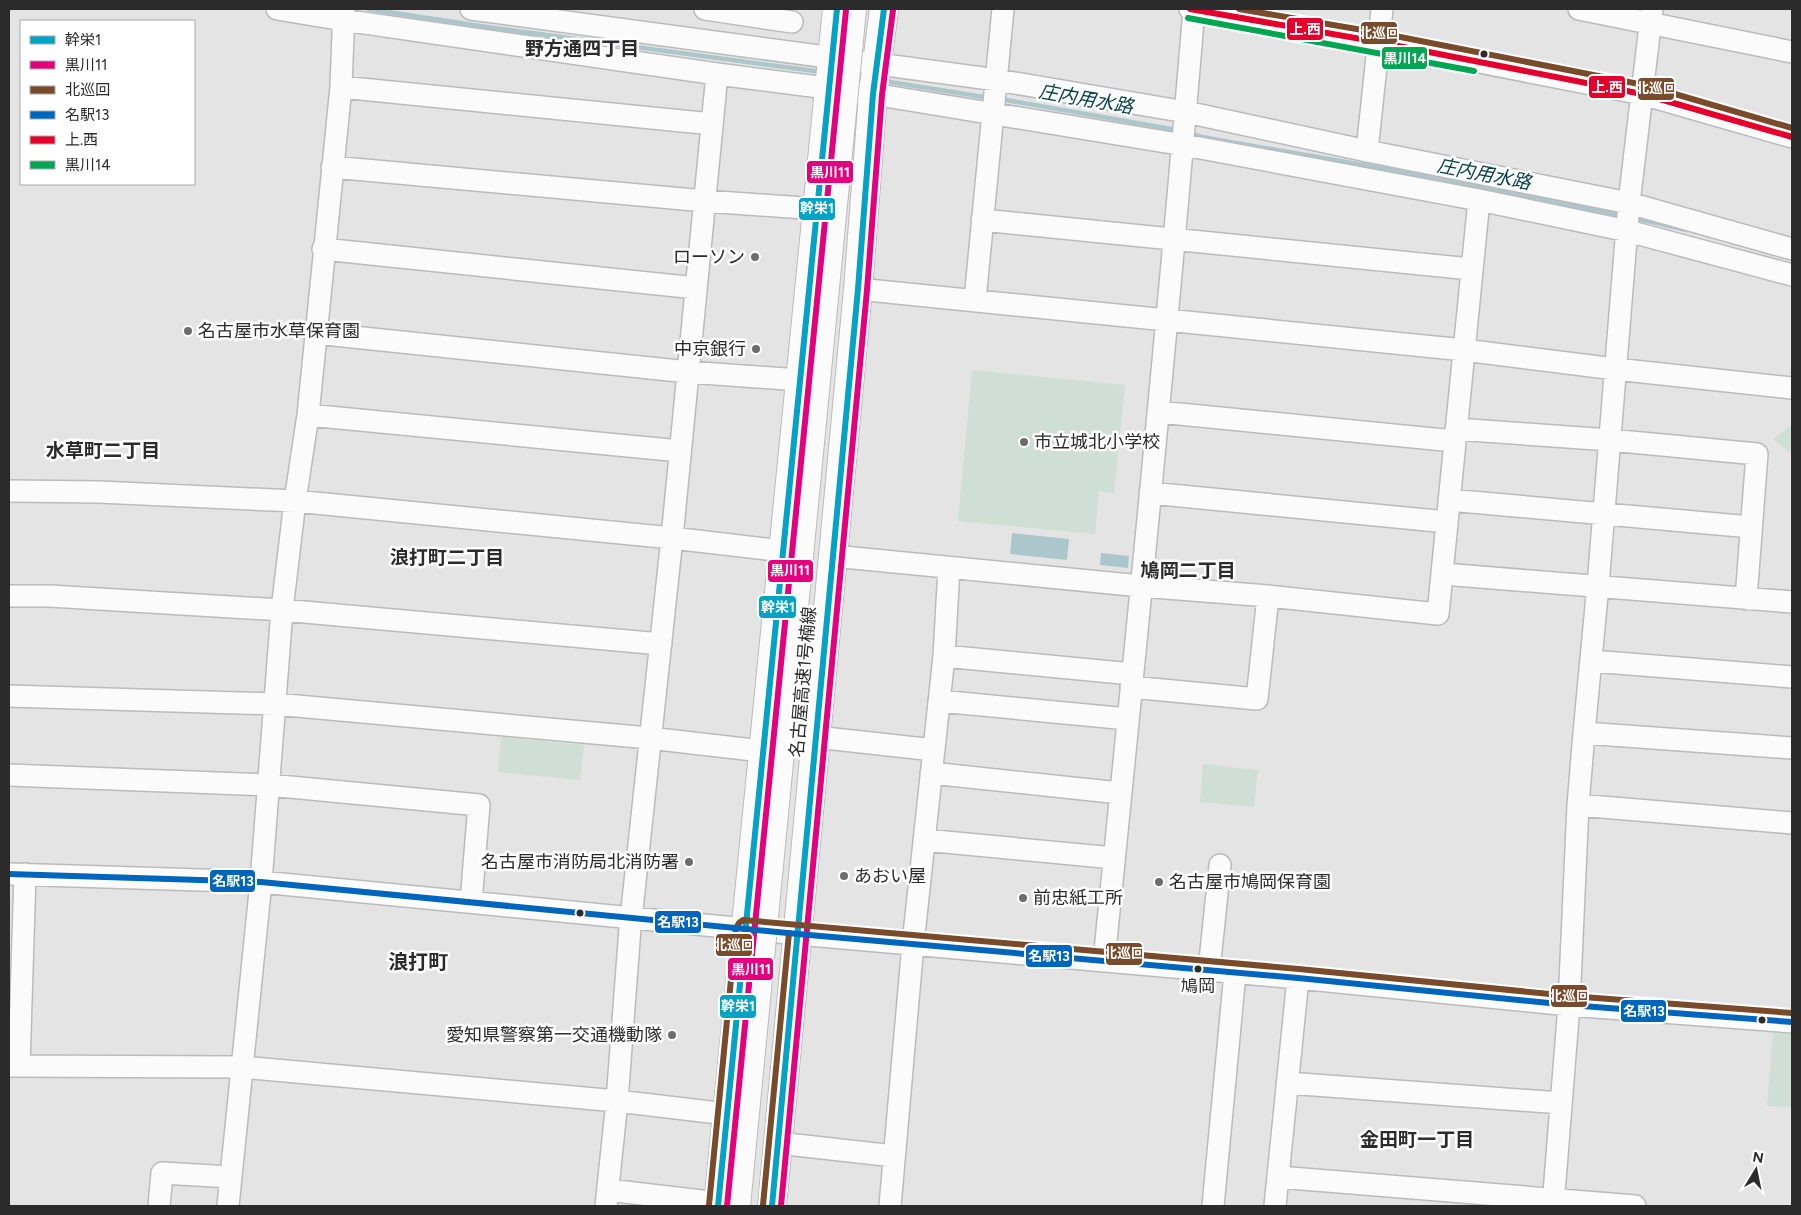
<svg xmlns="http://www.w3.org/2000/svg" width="1801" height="1215" font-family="Figtree,'Noto Sans JP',sans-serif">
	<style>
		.green { fill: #cfded6 }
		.water { fill: #acc7cc }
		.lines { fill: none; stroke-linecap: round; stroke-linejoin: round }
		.stream { stroke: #acc7cc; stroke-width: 4.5 }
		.minor-casing { stroke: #bbbbbc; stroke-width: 24 }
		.highway-casing { stroke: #bbbbbc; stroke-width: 30 }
		.minor { stroke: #fbfbfb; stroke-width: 21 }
		.highway { stroke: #fbfbfb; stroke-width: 28 }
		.highway-bridge-casing { stroke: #bbbbbc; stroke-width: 30; stroke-linecap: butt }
		.highway-bridge { stroke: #fbfbfb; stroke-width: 28 }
		.bus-1-casing { stroke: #fff; stroke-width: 10 }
		.bus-2-casing { stroke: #fff; stroke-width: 10 }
		.bus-3-casing { stroke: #fff; stroke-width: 10 }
		.bus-4-casing { stroke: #fff; stroke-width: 10 }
		.bus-5-casing { stroke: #fff; stroke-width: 10 }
		.bus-6-casing { stroke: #fff; stroke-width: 10 }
		.bus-1 { stroke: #02a3c6; stroke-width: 6 }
		.bus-2 { stroke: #e5007d; stroke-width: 6 }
		.bus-3 { stroke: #7a4b2a; stroke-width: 6 }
		.bus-4 { stroke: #0065bd; stroke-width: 6 }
		.bus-5 { stroke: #e4002b; stroke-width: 6 }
		.bus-6 { stroke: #00a651; stroke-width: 6 }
		.bus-dot { fill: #2b2b2b; stroke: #fff; stroke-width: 2 }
		.poi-dot { fill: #6c6c6c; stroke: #fff; stroke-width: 2 }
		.labels { text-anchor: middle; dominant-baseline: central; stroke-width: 5; stroke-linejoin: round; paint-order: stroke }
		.bus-label { font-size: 17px; fill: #2b2b2b; stroke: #fff }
		.poi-label { font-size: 18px; fill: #2b2b2b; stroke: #fff; text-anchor: start }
		.street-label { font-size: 18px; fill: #2b2b2b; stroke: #fff }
		.neighbourhood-label { font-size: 19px; font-weight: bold; fill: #2b2b2b; stroke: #fff }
		.water-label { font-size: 19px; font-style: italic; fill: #06424c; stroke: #fff }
		.quarter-label { font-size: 20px; font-weight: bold; fill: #2b2b2b; stroke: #fff }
		.line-badge { stroke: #fff; stroke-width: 2 }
		.badge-label { font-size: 14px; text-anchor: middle; font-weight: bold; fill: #fff }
	</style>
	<rect width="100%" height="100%" fill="#e4e4e5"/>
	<path class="green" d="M972 370 1125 385 1114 493 1099 491 1095 534 958 521Z
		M1792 425V454L1773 439Z
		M501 737 584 745 580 780 498 772Z
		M1203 764 1258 770 1254 807 1200 802Z
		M1773 1033 1792 1034V1107L1767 1106Z"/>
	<path class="water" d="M1012 533 1069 539 1067 560 1010 554Z
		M1101 553 1129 556 1128 568 1100 565Z"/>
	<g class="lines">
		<path class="stream" d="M368 9 487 27 822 72
			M884 81 990 98
			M1000 99 1177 130
			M1189 133 1202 137 1386 169 1621 215
			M1634 218 1687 230"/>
		<defs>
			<path id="minor" d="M277 9 343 20 717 74 873 94 1184 145 1479 200 1628 231 1792 275
				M471 9 997 80 1186 112 1367 151 1629 203 1792 249
				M705 9 792 22
				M1190 9 1378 42 1642 94 1792 137
				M1579 9 1792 52
				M341 87 712 124
				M1367 151 1382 9
				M332 167 705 201 818 209
				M982 220 1471 269
				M323 249 696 288
				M858 289 1464 350 1615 369 1792 388
				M975 300 1003 9
				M315 333 688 372 800 380
				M1159 412 1454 441
				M308 415 680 451
				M1456 429 1610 440 1757 454 1746 599
				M9 491 99 492 295 501 672 538 783 551
				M1150 493 1447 522
				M1449 500 1751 527
				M833 556 1141 586 1268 596 1438 614 1479 200
				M1443 574 1792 602
				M9 596H50L282 610 661 644
				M944 656 1132 674
				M1592 661 1792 677
				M1131 687 1257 699 1268 596
				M9 696 275 704 649 738 762 751
				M939 701 1128 719
				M1584 733 1792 748
				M816 737 934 750
				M931 773 1120 793
				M9 775 269 785 479 805 471 902
				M1578 805 1792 823
				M924 840 1114 858
				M9 874 261 882 798 934 1298 978 1569 1005 1792 1022
				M1104 961C1136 644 1168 326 1194 9
				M1209 970 1220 865
				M9 1066 242 1067 617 1101 727 1114
				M19 1066 25 874
				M1287 1083 1561 1103
				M778 1143 894 1156
				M1278 1177 1635 1206
				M608 1190 719 1203
				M159 1206 162 1173 231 1177
				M228 1206 261 882 282 610 295 501 308 415 341 87 344 9
				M606 1206 617 1101 630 928 672 538 717 74
				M890 1206 913 944 944 656 949 568
				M1213 1206 1235 973
				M1275 1206 1298 978
				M1553 1206 1569 1005 1578 805 1584 733 1598 585 1629 203 1652 9"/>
			<path id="highway" d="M718 1206 837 9
				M772 1206 858 289 873 94 884 9"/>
		</defs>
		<use href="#minor" class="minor-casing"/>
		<use href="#highway" class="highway-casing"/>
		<use href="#minor" class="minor"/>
		<use href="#highway" class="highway"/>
		<defs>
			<path id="highway-bridge" d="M736 1206 852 9"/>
		</defs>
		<use href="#highway-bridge" class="highway-bridge-casing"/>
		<use href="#highway-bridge" class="highway-bridge"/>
		<defs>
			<path id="bus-1" d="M718 1206 837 9
				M772 1206 858 289 873 94 884 9"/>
			<path id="bus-2" d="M727 1206 846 10
				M781 1206 867 290 882 95 893 10"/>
			<path id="bus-3" d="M1239 9 1380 33 1644 85 1792 128
				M709 1205 736 928 739 923 743 920 1299 969 1570 996 1792 1013
				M763 1205 789 933"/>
			<path id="bus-4" d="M9 874 261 882 798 934 1298 978 1569 1005 1792 1022"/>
			<path id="bus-5" d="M1190 9 1378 42 1642 94 1792 137"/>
			<path id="bus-6" d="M1188 18 1474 71"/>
		</defs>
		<use href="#bus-1" class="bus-1-casing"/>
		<use href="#bus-2" class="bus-2-casing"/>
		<use href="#bus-3" class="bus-3-casing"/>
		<use href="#bus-4" class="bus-4-casing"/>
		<use href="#bus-5" class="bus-5-casing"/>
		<use href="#bus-6" class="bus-6-casing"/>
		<use href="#bus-1" class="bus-1"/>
		<use href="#bus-2" class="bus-2"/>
		<use href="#bus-3" class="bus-3"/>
		<use href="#bus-4" class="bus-4"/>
		<use href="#bus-5" class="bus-5"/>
		<use href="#bus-6" class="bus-6"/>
	</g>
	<g class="bus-dot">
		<circle cx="1484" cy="54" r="4.5"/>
		<circle cx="580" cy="913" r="4.5"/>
		<circle cx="1198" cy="969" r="4.5"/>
		<circle cx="1762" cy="1020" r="4.5"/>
	</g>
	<g class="poi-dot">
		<circle cx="755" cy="257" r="5"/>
		<circle cx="188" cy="331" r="5"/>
		<circle cx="756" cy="349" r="5"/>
		<circle cx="1024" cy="442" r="5"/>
		<circle cx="689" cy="862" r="5"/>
		<circle cx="844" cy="876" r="5"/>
		<circle cx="1159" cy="882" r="5"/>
		<circle cx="1023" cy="898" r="5"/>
		<circle cx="672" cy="1035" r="5"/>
	</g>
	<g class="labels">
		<g class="bus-label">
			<text x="1198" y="986">鳩岡</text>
		</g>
		<g class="poi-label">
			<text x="745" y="257" text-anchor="end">ローソン</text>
			<text x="198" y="331">名古屋市水草保育園</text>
			<text x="746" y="349" text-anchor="end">中京銀行</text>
			<text x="1034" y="442">市立城北小学校</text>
			<text x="679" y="862" text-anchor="end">名古屋市消防局北消防署</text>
			<text x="854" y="876">あおい屋</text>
			<text x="1169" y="882">名古屋市鳩岡保育園</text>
			<text x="1033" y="898">前忠紙工所</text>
			<text x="662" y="1035" text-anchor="end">愛知県警察第一交通機動隊</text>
		</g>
		<g class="street-label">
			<text transform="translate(803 682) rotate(-85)">名古屋高速1号楠線</text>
		</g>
		<g class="neighbourhood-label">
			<text x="582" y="48">野方通四丁目</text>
			<text x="103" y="450">水草町二丁目</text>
			<text x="447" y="557">浪打町二丁目</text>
			<text x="1188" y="570">鳩岡二丁目</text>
			<text x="1417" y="1139">金田町一丁目</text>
		</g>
		<g class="water-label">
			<text transform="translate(1086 99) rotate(10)">庄内用水路</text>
			<text transform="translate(1484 174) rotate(11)">庄内用水路</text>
		</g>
		<g class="quarter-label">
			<text x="418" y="962">浪打町</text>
		</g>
	</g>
	<g class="line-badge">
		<rect x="1286" y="17" width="38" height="24" rx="5" fill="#e4002b"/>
		<rect x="1360" y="21" width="38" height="24" rx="5" fill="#7a4b2a"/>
		<rect x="1381" y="46" width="47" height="24" rx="5" fill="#00a651"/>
		<rect x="1588" y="75" width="38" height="24" rx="5" fill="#e4002b"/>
		<rect x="1637" y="77" width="38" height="24" rx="5" fill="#7a4b2a"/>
		<rect x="806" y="160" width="48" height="24" rx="5" fill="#e5007d"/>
		<rect x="798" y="197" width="38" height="24" rx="5" fill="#02a3c6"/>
		<rect x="767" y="559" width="47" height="24" rx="5" fill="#e5007d"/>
		<rect x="758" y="595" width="39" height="24" rx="5" fill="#02a3c6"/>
		<rect x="209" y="869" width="47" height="24" rx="5" fill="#0065bd"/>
		<rect x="654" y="910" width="48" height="24" rx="5" fill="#0065bd"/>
		<rect x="715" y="933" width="38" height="24" rx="5" fill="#7a4b2a"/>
		<rect x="1105" y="942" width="38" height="24" rx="5" fill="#7a4b2a"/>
		<rect x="1025" y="944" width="48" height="24" rx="5" fill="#0065bd"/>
		<rect x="727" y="957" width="47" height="24" rx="5" fill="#e5007d"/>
		<rect x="1550" y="984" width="38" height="24" rx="5" fill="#7a4b2a"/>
		<rect x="719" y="994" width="38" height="25" rx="5" fill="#02a3c6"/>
		<rect x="1620" y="999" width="47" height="24" rx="5" fill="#0065bd"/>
	</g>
	<g class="badge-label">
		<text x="1305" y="34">上.西</text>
		<text x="1379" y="38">北巡回</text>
		<text x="1405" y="63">黒川14</text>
		<text x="1607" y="92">上.西</text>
		<text x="1656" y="93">北巡回</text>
		<text x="830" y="177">黒川11</text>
		<text x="817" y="213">幹栄1</text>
		<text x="790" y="575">黒川11</text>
		<text x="778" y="612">幹栄1</text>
		<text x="233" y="886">名駅13</text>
		<text x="678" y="927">名駅13</text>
		<text x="734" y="950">北巡回</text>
		<text x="1124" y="958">北巡回</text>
		<text x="1049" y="961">名駅13</text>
		<text x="751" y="974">黒川11</text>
		<text x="1569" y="1001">北巡回</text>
		<text x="738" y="1011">幹栄1</text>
		<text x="1644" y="1016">名駅13</text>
	</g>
	<rect width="1801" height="1215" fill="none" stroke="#2b2b2b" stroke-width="20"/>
	<rect x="20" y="20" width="175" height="165" fill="#ffffff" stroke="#aaaaaa"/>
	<rect x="30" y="36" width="25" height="8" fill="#02a3c6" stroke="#aaaaaa"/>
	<text x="65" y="45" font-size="15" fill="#2b2b2b">幹栄1</text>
	<rect x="30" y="61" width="25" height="8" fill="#e5007d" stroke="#aaaaaa"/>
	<text x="65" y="70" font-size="15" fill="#2b2b2b">黒川11</text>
	<rect x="30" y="86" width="25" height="8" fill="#7a4b2a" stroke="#aaaaaa"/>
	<text x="65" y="95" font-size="15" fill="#2b2b2b">北巡回</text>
	<rect x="30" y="111" width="25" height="8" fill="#0065bd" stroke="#aaaaaa"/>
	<text x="65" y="120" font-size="15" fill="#2b2b2b">名駅13</text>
	<rect x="30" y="136" width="25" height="8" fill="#e4002b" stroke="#aaaaaa"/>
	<text x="65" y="145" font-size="15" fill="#2b2b2b">上.西</text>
	<rect x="30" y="161" width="25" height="8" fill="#00a651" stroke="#aaaaaa"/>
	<text x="65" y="170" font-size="15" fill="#2b2b2b">黒川14</text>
	<g transform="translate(1756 1170) rotate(10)" stroke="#ffffff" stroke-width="4" paint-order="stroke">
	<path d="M0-4L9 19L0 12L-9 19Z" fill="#2b2b2b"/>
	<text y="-8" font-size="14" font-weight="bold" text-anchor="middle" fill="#2b2b2b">N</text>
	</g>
</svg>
